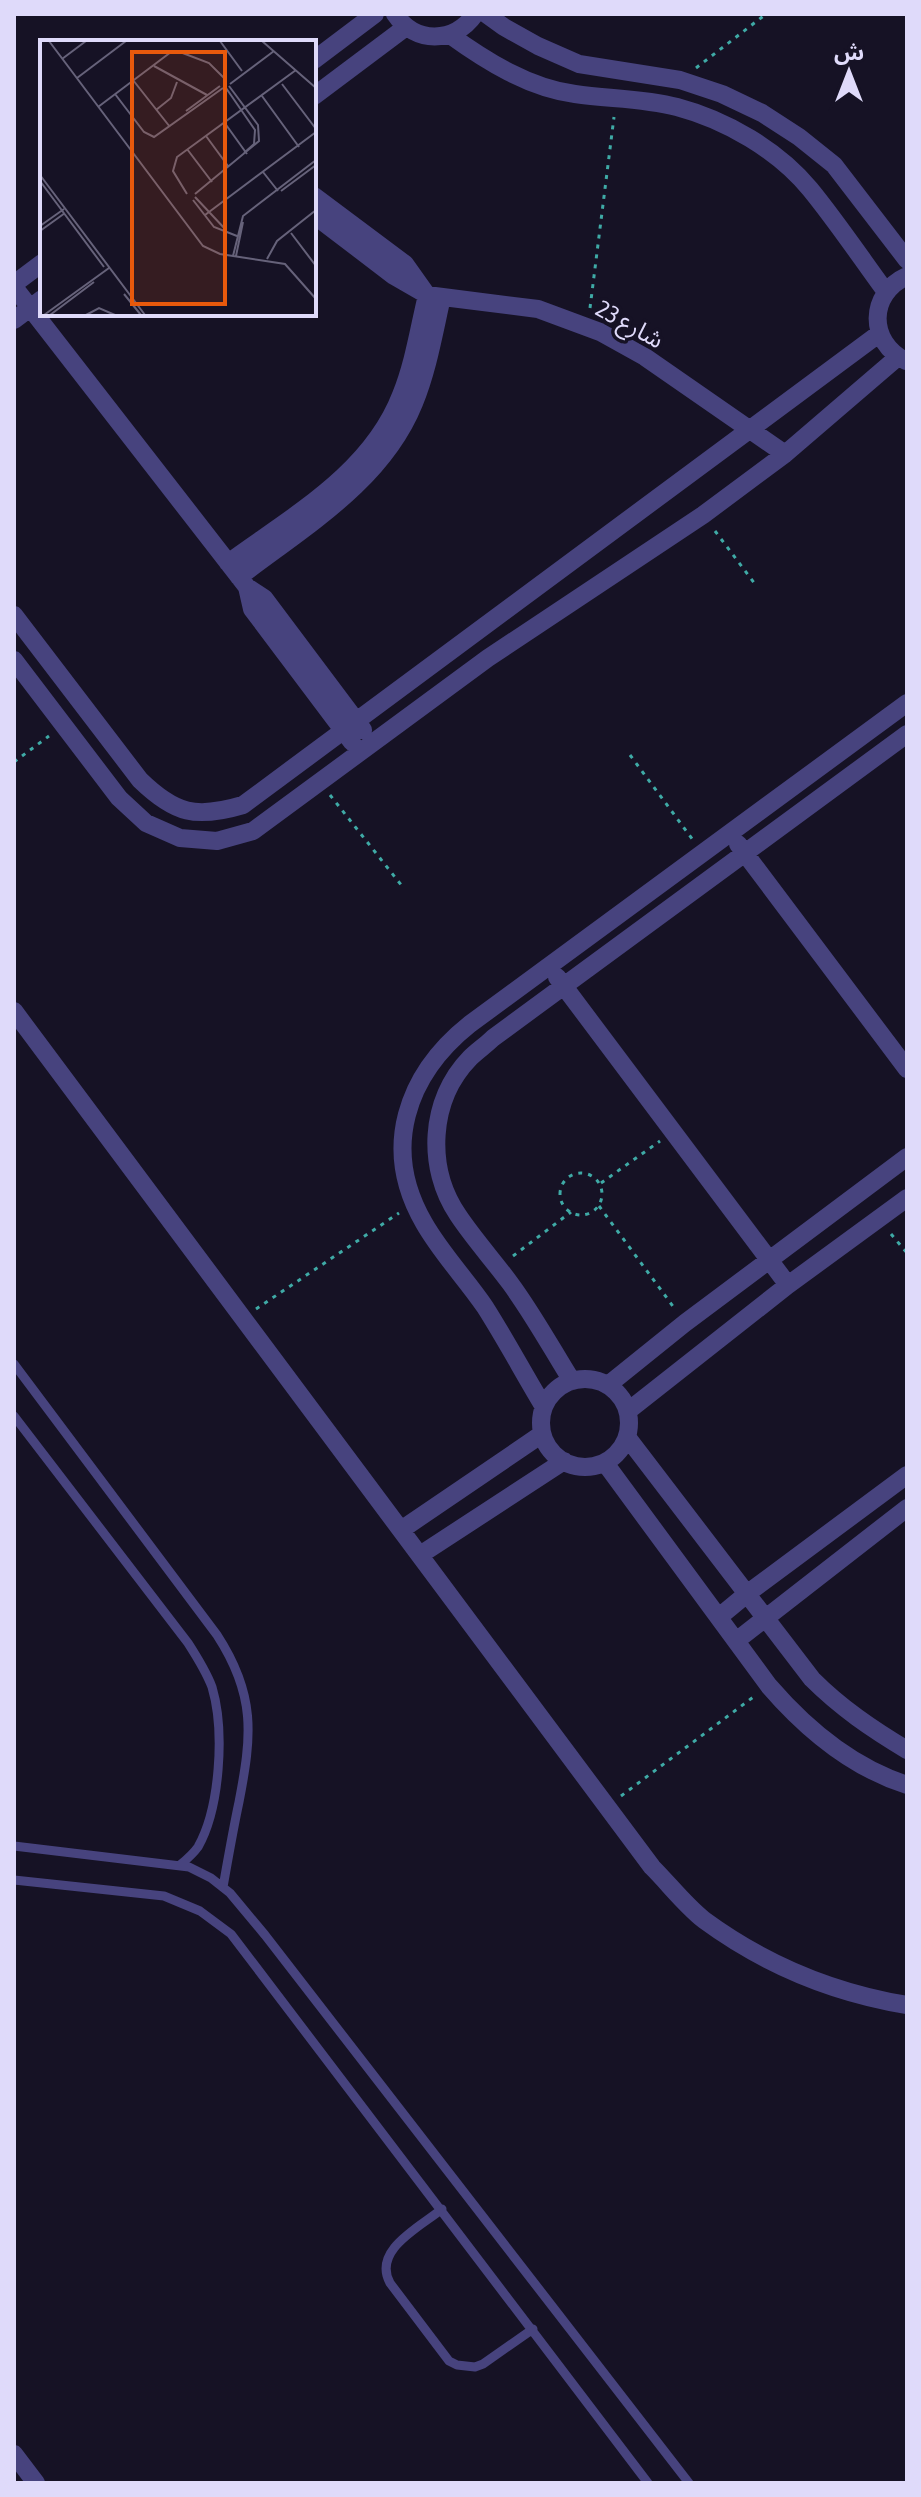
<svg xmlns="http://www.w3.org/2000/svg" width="921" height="2497" font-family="'Asap Condensed','Noto Sans Arabic',sans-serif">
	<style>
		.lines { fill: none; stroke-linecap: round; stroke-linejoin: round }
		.path { stroke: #3faaa6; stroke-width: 3; stroke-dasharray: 4 6; stroke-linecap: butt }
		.lane { stroke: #47437e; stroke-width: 9 }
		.street { stroke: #47437e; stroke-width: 18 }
		.labels { text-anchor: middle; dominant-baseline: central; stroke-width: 7; stroke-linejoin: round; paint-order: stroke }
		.street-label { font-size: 24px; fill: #dfdafa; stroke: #161225 }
		.inset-road { fill: none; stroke: #66627a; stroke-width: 2 }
		.view { fill: #e8590c; fill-opacity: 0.15; stroke: #e8590c; stroke-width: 4 }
		.inset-edge { fill: none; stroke: #dfdafa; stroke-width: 4 }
	</style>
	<rect width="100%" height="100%" fill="#161225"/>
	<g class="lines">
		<path class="path" d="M117 39 119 42
			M696 68 766 14
			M590 308 614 117
			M715 531 755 584
			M630 755 693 840
			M14 762 49 736
			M330 795 402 886
			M560 1194a21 21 0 1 1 42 0a21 21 0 1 1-42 0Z
			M601 1183 660 1141
			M599 1206 675 1309
			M891 1234 907 1253
			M513 1256 571 1212
			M256 1309 399 1213
			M621 1796 756 1695"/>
		<path class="lane" d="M14 1364 217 1635C256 1695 252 1735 239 1802 233 1830 228 1859 223 1887
			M14 1416 188 1643C197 1657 206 1671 212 1687 225 1731 220 1808 198 1847 193 1854 186 1860 180 1865
			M14 1846 189 1867 211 1878 230 1893 265 1935 689 2483
			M14 1880 164 1896 200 1911 231 1934 648 2483
			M442 2209C420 2227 372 2250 390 2283L449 2361 457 2365 475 2367 483 2364 533 2329"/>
		<path class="street" d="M395 14C415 44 454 44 475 14
			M486 14 504 27 538 46 579 64 680 80 722 94 762 113 799 137 834 165 907 260
			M450 35C486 61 529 88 575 94 609 99 643 98 677 107 726 120 778 150 810 189 837 222 861 258 886 292
			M314 60 375 14
			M314 96 406 27
			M314 215 394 276 427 295 538 309 600 332 645 357 785 454
			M14 284 42 263
			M14 287 247 587 264 598 363 730
			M14 320 42 299
			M906 361C868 342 868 294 907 276
			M228 563C292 516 371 473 401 395 414 363 419 328 427 295L405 264 314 196
			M239 577C304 527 382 482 414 403 428 369 434 332 442 297
			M247 587 252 609 352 742
			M14 615 140 780C175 814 196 819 243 805L880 333
			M14 660 119 798 146 823 180 838 217 841 253 831 488 658 703 515 785 454 898 357
			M738 844 907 1069
			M557 977 788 1285
			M14 1011 652 1867C669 1884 685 1905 704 1920 764 1964 834 1993 907 2005
			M541 1423a44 44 0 1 1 88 0a44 44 0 1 1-88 0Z
			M572 1381C552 1349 533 1314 510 1283 493 1260 474 1239 458 1215 426 1168 429 1100 470 1058 477 1051 486 1045 493 1038L907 734
			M608 1385 685 1323 907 1157
			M544 1407C524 1374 506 1340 485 1307 466 1279 441 1253 424 1223 381 1149 406 1075 470 1024L907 703
			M628 1411 788 1285 907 1198
			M627 1437 812 1679C841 1708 872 1729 907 1750
			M605 1463 769 1686C807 1730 851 1767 907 1785
			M401 1530 542 1434
			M420 1555 564 1461
			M719 1617 748 1593 907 1475
			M736 1641 907 1508
			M14 2454 36 2483"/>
	</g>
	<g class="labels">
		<g class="street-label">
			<text transform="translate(630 324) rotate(29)">شارع 23</text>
		</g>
	</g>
	<g transform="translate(40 40)">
		<rect width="276" height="276" fill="#161225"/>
		<path class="inset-road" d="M9 1 163 206 180 214 245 224 276 259M180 1 202 31M222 1 276 48M140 12 169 23 185 39M22 19 46 1M114 26 167 55M37 38 86 1M93 40 130 87M190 44 234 11M242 44 276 89M186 48 215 90 214 104 204 113M75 54 104 92 114 97 183 48M222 56 259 107M58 67 131 12M116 70 131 58 137 42M146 71 180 46M184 82 207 114M166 96 188 126M147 109 172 142M223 132 238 151M0 135 105 275M0 141 64 227M241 151 276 125M147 154 133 131 137 117 256 30M155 154 219 101 218 85 189 46M155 157 186 190M153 160 174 187 197 196M165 175 276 92M0 186 24 169M0 191 25 173M251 193 276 226M193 216 203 176 276 120M196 216 203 182M227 219 237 201 276 170M84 254 101 275M4 275 69 228M10 275 54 242M46 275 59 268 75 275"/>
		<path class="view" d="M92 12H185V264H92Z"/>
		<rect width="276" height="276" class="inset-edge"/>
	</g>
	<rect width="921" height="2497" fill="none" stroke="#dfdafa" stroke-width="32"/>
	<g transform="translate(849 72)" stroke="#161225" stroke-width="6" paint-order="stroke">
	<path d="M0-6L14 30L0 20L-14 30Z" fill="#dfdafa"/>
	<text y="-12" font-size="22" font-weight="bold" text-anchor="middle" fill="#dfdafa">ش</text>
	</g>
</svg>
